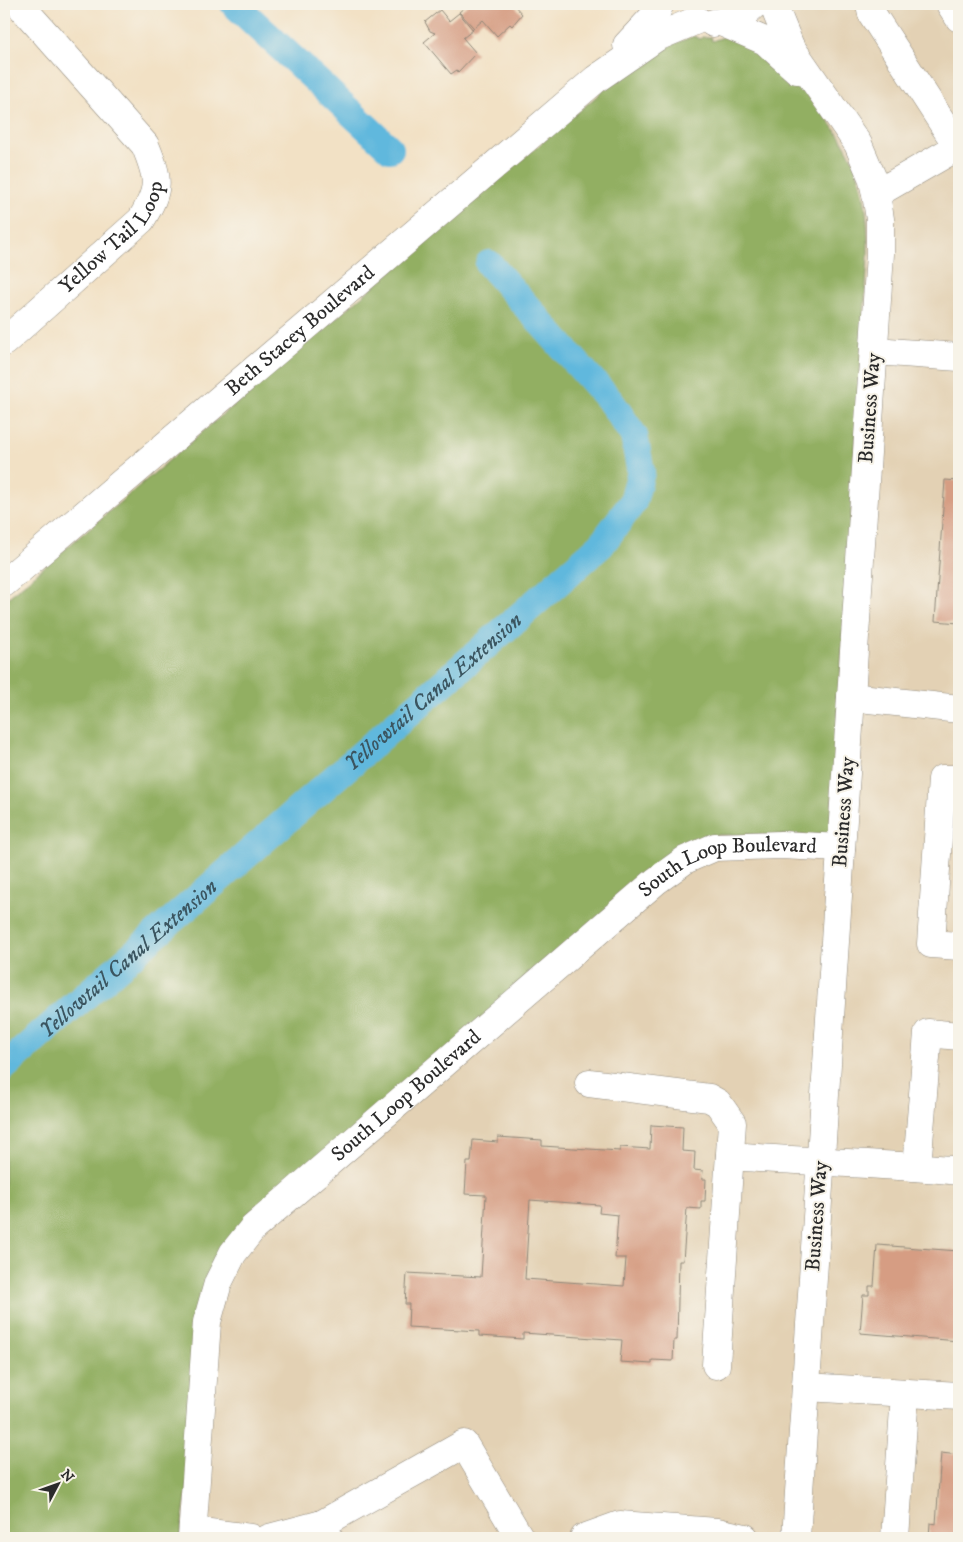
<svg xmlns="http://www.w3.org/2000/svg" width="963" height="1542" font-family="'IM FELL DW Pica',serif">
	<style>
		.built { fill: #e3d1b4 }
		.forest { fill: #92af62; stroke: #5e6d46 }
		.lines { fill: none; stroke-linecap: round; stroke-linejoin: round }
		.canal { stroke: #60b8dd; stroke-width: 28 }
		.building { fill: #d69d83; fill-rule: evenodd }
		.minor-casing { stroke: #8e8678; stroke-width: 29 }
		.minor { stroke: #fff; stroke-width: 28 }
		.labels { text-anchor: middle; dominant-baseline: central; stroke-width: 4; stroke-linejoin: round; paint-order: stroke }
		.street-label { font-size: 21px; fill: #2b2b2b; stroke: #f7f3e8 }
		.water-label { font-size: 22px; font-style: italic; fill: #3b5560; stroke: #f7f3e8 }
	</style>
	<rect width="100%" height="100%" fill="#f7f3e8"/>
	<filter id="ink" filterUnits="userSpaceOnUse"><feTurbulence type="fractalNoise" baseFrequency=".02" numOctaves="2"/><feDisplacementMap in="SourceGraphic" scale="10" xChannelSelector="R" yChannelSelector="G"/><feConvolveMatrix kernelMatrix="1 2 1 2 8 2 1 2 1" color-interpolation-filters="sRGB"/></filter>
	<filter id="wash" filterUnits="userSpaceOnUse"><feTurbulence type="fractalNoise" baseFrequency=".0096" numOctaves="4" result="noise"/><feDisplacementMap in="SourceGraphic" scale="20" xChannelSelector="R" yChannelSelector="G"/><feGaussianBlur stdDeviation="1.12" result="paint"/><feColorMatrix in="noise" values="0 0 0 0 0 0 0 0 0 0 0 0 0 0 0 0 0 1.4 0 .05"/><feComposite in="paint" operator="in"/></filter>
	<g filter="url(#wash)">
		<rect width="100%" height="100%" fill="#f2e1c5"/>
		<path class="built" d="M740 4H959V1538H192L207 1322 827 98Z"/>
		<path class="forest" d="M746 29C786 73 846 125 861 184 867 207 868 231 868 255L830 835H716L224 1246 180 1538H4V601L605 89 665 47 694 36 700 39 702 37H711L712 41Z"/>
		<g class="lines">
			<g class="canal">
				<path d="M234 4 390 149"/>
				<path id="s1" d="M4 1067 601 545 633 502 641 472 634 436 611 402 489 264"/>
			</g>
		</g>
		<g id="blocks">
			<path class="building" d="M469 4H513L522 14 512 26 510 24 497 36 483 20 474 28 459 12Z
				M440 10 449 21 459 13 473 30 463 38 476 53 458 72 457 70 451 74 424 42 435 33 430 31 425 22Z
				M945 480 959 481V623L935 621Z
				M651 1125 683 1127 682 1151 695 1152 694 1170 703 1171 702 1179H706L705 1201H701V1209L687 1208 683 1261H679L677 1340H674L673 1361 652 1360V1364L620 1362 622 1340 523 1333V1339L479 1336V1331L408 1327 409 1304H405L407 1273 481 1277 486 1195 465 1194 467 1162H471L473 1140 498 1142V1137L542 1140V1146L620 1151V1147L650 1149ZM530 1200 600 1205 599 1213 618 1215 615 1258H626L624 1286 525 1279Z
				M877 1245 959 1251V1341L860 1333 863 1295H869V1286H874Z
				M941 1453 959 1455V1538H929L930 1523 936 1524Z"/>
		</g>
	</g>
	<g filter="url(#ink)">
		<use href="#blocks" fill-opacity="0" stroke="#8e8678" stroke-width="1"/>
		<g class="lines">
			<defs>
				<g id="minor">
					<path d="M773 4 790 46 858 144 872 177 876 194 880 219V254L796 1538"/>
					<path d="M870 4 872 14 958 147"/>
					<path d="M950 4 959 18"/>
					<path d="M713 23 738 19 755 4"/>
					<path d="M723 23 765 41 797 70"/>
					<path d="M627 45 655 15 660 4"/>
					<path d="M876 194 959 146"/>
					<path id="s2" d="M4 342 141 220C161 188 159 179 145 145L19 4"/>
					<path d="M874 351 959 357"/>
					<path id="s3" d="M4 583 596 79 657 37 697 20"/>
					<path d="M851 697 959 709"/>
					<path d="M959 779H942L931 944 959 946"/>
					<path d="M589 1083 709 1098 718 1103 732 1123 716 1365"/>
					<path d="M730 1156C806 1162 883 1163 959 1171"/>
					<path d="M917 1167 928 1033 959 1036"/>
					<path d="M806 1387 959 1396"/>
					<path d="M322 1524 464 1444 520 1538"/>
					<path d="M193 1531 251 1538"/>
					<path id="s4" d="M192 1538 207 1322 218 1283 233 1253 253 1228 656 881 685 860 715 847 781 845 841 848"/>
					<path d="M269 1538 322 1524 329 1538"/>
					<path d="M584 1538 620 1525 717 1532 745 1538"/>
					<path d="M895 1538 905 1394"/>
				</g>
			</defs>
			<use href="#minor" class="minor-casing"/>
			<use href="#minor" class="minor"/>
		</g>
	</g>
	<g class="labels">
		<g class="street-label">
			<text stroke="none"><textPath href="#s2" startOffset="152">Yellow Tail Loop</textPath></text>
			<text stroke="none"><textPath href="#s3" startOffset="389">Beth Stacey Boulevard</textPath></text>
			<text transform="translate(870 408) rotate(-86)">Business Way</text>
			<text transform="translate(844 812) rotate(-86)">Business Way</text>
			<text stroke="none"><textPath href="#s4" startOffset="930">South Loop Boulevard</textPath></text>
			<text stroke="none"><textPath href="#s4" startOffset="525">South Loop Boulevard</textPath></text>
			<text transform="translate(817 1216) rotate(-86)">Business Way</text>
		</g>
		<g class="water-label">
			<text stroke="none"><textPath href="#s1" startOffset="570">Yellowtail Canal Extension</textPath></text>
			<text stroke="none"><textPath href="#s1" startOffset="165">Yellowtail Canal Extension</textPath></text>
		</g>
	</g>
	<rect width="963" height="1542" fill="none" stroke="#f7f3e8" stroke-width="20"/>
	<g transform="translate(58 1484) rotate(49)" stroke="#f7f3e8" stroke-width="4" paint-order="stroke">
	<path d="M0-4L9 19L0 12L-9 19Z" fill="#2b2b2b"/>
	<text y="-8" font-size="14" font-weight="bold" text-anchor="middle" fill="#2b2b2b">N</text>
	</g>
</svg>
